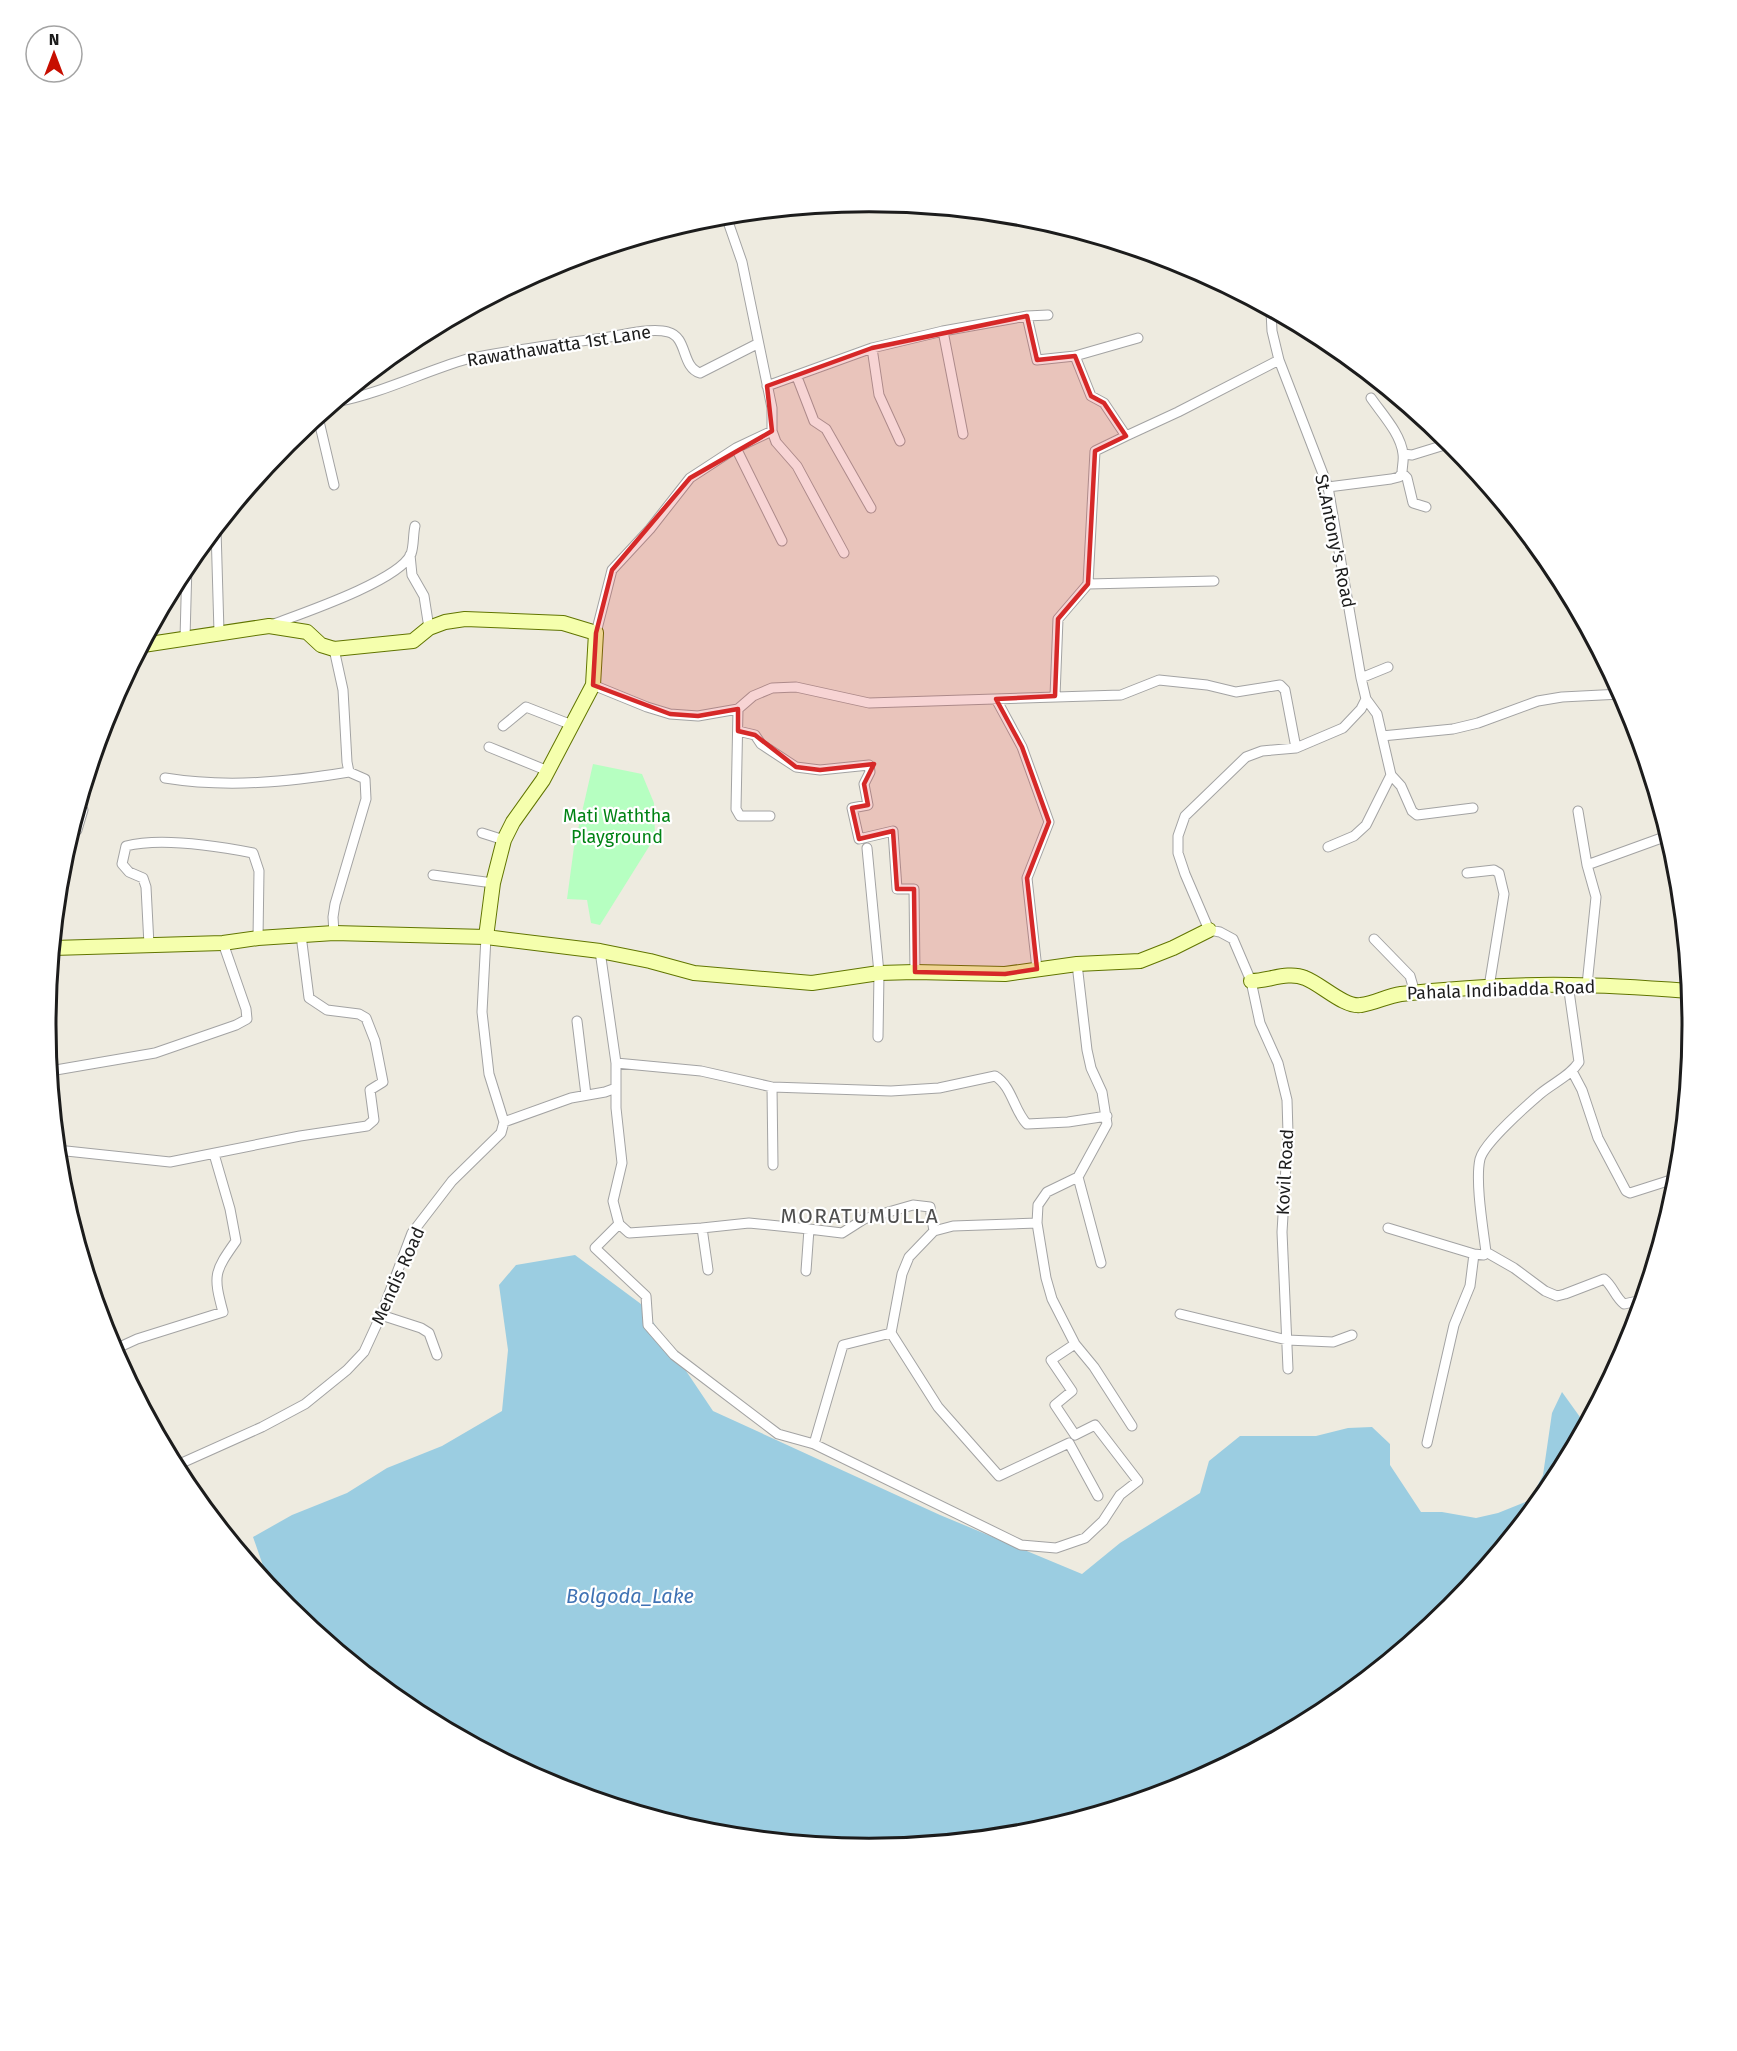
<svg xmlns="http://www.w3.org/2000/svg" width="1737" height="2051" font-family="'Fira Sans',sans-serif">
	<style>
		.park { fill: #b6ffc1 }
		.water { fill: #9bcde1 }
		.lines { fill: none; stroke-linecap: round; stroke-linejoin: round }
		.street-casing { stroke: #a3a3a3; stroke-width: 11 }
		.secondary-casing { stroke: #617500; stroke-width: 16 }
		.street { stroke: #fff; stroke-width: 9 }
		.secondary { stroke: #f5ffad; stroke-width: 14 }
		.marked { fill: #d62828; fill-opacity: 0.2; stroke: #d62828; stroke-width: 4.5; stroke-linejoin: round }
		.labels { text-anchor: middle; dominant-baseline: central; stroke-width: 4.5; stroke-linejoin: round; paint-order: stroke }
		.street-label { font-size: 18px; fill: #1c1c1c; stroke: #fff }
		.park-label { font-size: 18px; fill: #008314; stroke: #fff }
		.water-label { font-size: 20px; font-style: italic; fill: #3f72b4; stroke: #fff }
		.quarter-label { font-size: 21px; letter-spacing: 1.5px; fill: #4f4f4f; stroke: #fff }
		.rim { fill: none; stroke: #1c1c1c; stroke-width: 3 }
	</style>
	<rect width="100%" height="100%" fill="#eeebe0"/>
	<path class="park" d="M593 764 642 774 654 803 655 837 600 925 591 923 587 900 567 899 574 847Z"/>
	<path class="water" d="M575 1255 641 1304 713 1411 940 1515 1082 1574 1120 1543 1200 1493 1209 1461 1240 1436H1316L1348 1428 1372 1427 1390 1444V1465L1421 1512H1442L1476 1518 1498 1513 1530 1500 1543 1475 1552 1413 1562 1392 1585 1424 1553 1483 1451 1608 1326 1710 1183 1786 1140 1799 1029 1833 868 1849 708 1833 553 1786 411 1710 300 1619 268 1580 253 1537 292 1515 347 1493 387 1468 442 1446 502 1411 508 1350 499 1285 516 1265Z"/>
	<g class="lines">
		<defs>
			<path id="street" d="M726 216 742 262 772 408V431L776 442 797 466 844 553
				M1271 311 1272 331 1279 360 1328 487 1361 678 1388 667
				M1027 316 1037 360 1075 356 1138 338
				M943 331 963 434
				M872 348 879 395 900 441
				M797 377 814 421 826 429 871 508
				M767 386 872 348 943 331 1027 316 1048 315
				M1371 398C1382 414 1401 434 1403 454 1404 460 1402 467 1402 473L1407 478 1413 503 1426 507
				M336 402C383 393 422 372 467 359 512 350 558 344 604 338 621 335 652 327 668 332 688 337 681 367 700 373L757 344
				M318 417 334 485
				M1126 436 1178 412 1279 360
				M736 448 772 431
				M1403 454 1412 455 1451 443
				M1328 487 1391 479 1399 477 1402 473
				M216 529 219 632
				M410 555 412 575 424 596 429 628
				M1088 584 1214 581
				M271 625C300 614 399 581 411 554 414 546 413 534 415 526
				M596 633 612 570 650 529 690 478 736 448 782 541
				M185 638 187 564
				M593 685 647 707 670 714 698 716 738 709 753 696 772 688 796 687 869 703 1121 695 1159 680 1207 685 1236 692 1280 685 1285 690 1296 748
				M1055 696 1058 619 1088 584 1095 451 1126 436 1104 403 1091 396 1075 356
				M996 699 1022 747 1049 822 1027 878 1037 969
				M1366 699 1377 714 1382 736 1453 729 1478 723 1538 701 1562 697 1621 694
				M738 709 736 809 740 816H770
				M503 726 526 707 572 725
				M738 731 755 735 761 744 796 767 820 770 869 765 870 772 864 784 868 805 852 808 859 839 893 831 897 889H914L915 972
				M489 747 548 771
				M1391 775 1401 786 1412 811 1417 815 1473 808
				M165 778C227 788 288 782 349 772
				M1578 811 1587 865 1596 897 1587 985
				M482 833 504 840
				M69 837 77 830 83 810
				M1328 847 1354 836 1366 825 1391 775 1382 736
				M867 848 879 973 878 1037
				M1587 865 1667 836
				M1467 873 1494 870 1499 873 1504 894 1489 987
				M433 875 493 883
				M334 933 333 917 335 904 366 799 365 779 349 772 347 762 343 690 334 649
				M1374 939 1410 976 1415 993
				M149 945 146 887 143 878 129 872 122 864 126 846C162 837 217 846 253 853L259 871 258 938
				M600 951 616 1063V1108L622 1163 613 1201 619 1224 629 1233 702 1228 749 1223 809 1229 806 1271
				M1077 964 1087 1050 1091 1068 1102 1092 1107 1124 1078 1177 1047 1192 1038 1205 1037 1223 1046 1278 1052 1299 1075 1344 1094 1367 1132 1426
				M1568 984 1579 1062C1570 1076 1553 1083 1540 1094 1526 1106 1484 1143 1480 1159 1475 1181 1483 1228 1486 1252L1514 1268 1545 1291 1557 1296 1565 1294 1604 1279C1613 1286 1615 1297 1624 1304L1642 1300
				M577 1021 586 1095
				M616 1063 701 1071 772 1087 891 1091 939 1088 995 1076C1012 1086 1014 1111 1027 1124L1068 1122 1107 1116
				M50 1071 155 1053 236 1025 247 1019 246 1009 223 943
				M1572 1071 1582 1090 1598 1138 1626 1191 1630 1193 1677 1178
				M772 1087 773 1165
				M504 1122 571 1098 605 1092 616 1088
				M57 1150 170 1162 300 1136 367 1126 374 1120 370 1090 383 1082 375 1041 366 1018 359 1014 327 1010 309 998 301 935
				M1078 1177 1101 1263
				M1037 1223 953 1226 934 1231 909 1257 902 1274 891 1333 938 1407 999 1476 1069 1443 1098 1496
				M619 1224 595 1248 646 1296 648 1325 674 1355 778 1434 814 1444 1021 1545 1056 1548 1085 1538 1103 1521 1120 1495 1138 1481 1095 1425 1075 1435 1055 1405 1072 1391 1051 1360 1075 1344
				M702 1228 708 1270
				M1388 1228 1474 1254 1484 1255 1486 1252
				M809 1229 842 1233 864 1219 913 1205 930 1207 934 1231
				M1180 1314 1287 1340 1333 1342 1352 1335
				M381 1315 421 1328 429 1333 437 1355
				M113 1350 137 1339 223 1312C213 1275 214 1272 236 1241L230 1209 214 1154
				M1288 1369 1282 1232 1288 1133 1287 1100 1278 1063 1260 1023 1251 981 1233 939 1220 932 1209 930 1185 874 1178 853V836L1185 816 1246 757 1262 751 1296 748 1343 728 1361 709 1366 699 1361 678
				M1427 1443 1454 1325 1470 1286 1474 1254
				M814 1444 843 1345 891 1333
				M175 1466 262 1427 305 1404 347 1370 364 1352 381 1315 412 1233 452 1181 501 1133 504 1122 489 1074 482 1012 486 937"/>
			<path id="secondary" d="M143 645 269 626 307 632 321 645 334 649 413 641 429 628 445 622 465 619 563 623 596 633 593 685 543 780 513 822 504 840 493 883 486 937
				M53 948 223 943 258 938 334 933 486 937 600 951 650 961 694 973 812 983 879 973 915 972 1005 974 1077 964 1140 961 1173 948 1209 930
				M1251 981C1268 981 1288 971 1305 978 1321 984 1345 1008 1361 1005 1375 1003 1387 996 1401 994 1457 988 1514 984 1570 985 1609 985 1649 988 1689 991"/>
		</defs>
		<use href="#street" class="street-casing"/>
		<use href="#secondary" class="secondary-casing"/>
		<use href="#street" class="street"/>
		<use href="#secondary" class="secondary"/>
	</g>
	<path class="marked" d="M1027 316 1037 360 1075 356 1091 396 1104 403 1126 436 1095 451 1088 584 1058 619 1055 696 996 699 1022 747 1049 822 1027 878 1037 969 1005 974 915 972 914 889H897L893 831 859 839 852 808 868 805 864 784 874 764 820 770 796 767 755 735 738 731V709L698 716 670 714 593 685 596 633 612 570 690 478 772 431 767 386 872 348Z"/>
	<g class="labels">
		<g class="street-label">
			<text transform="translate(559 346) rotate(-9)">Rawathawatta 1st Lane</text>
			<text transform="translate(1335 541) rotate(78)">St.Antony's Road</text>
			<text transform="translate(1501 990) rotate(-2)">Pahala Indibadda Road</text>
			<text transform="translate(1285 1172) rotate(-87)">Kovil Road</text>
			<text transform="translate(398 1276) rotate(-66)">Mendis Road</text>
		</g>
		<g class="park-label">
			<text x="617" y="816">Mati Waththa<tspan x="617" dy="21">Playground</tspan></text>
		</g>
		<g class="water-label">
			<text x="630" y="1596">Bolgoda_Lake</text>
		</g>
		<g class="quarter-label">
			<text x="860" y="1216">MORATUMULLA</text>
		</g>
	</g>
	<path d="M0 0H1737V2051H0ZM56 1025a813 813 0 1 1 1626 0a813 813 0 1 1-1626 0Z" fill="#fff" fill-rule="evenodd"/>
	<path class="rim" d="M56 1025a813 813 0 1 1 1626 0a813 813 0 1 1-1626 0Z"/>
	<g transform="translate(54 54)"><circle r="28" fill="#ffffff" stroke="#a4a4a4" stroke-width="1.5"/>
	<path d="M0-4.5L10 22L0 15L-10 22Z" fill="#c70e00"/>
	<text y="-9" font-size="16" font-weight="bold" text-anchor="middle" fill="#1c1c1c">N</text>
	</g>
</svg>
